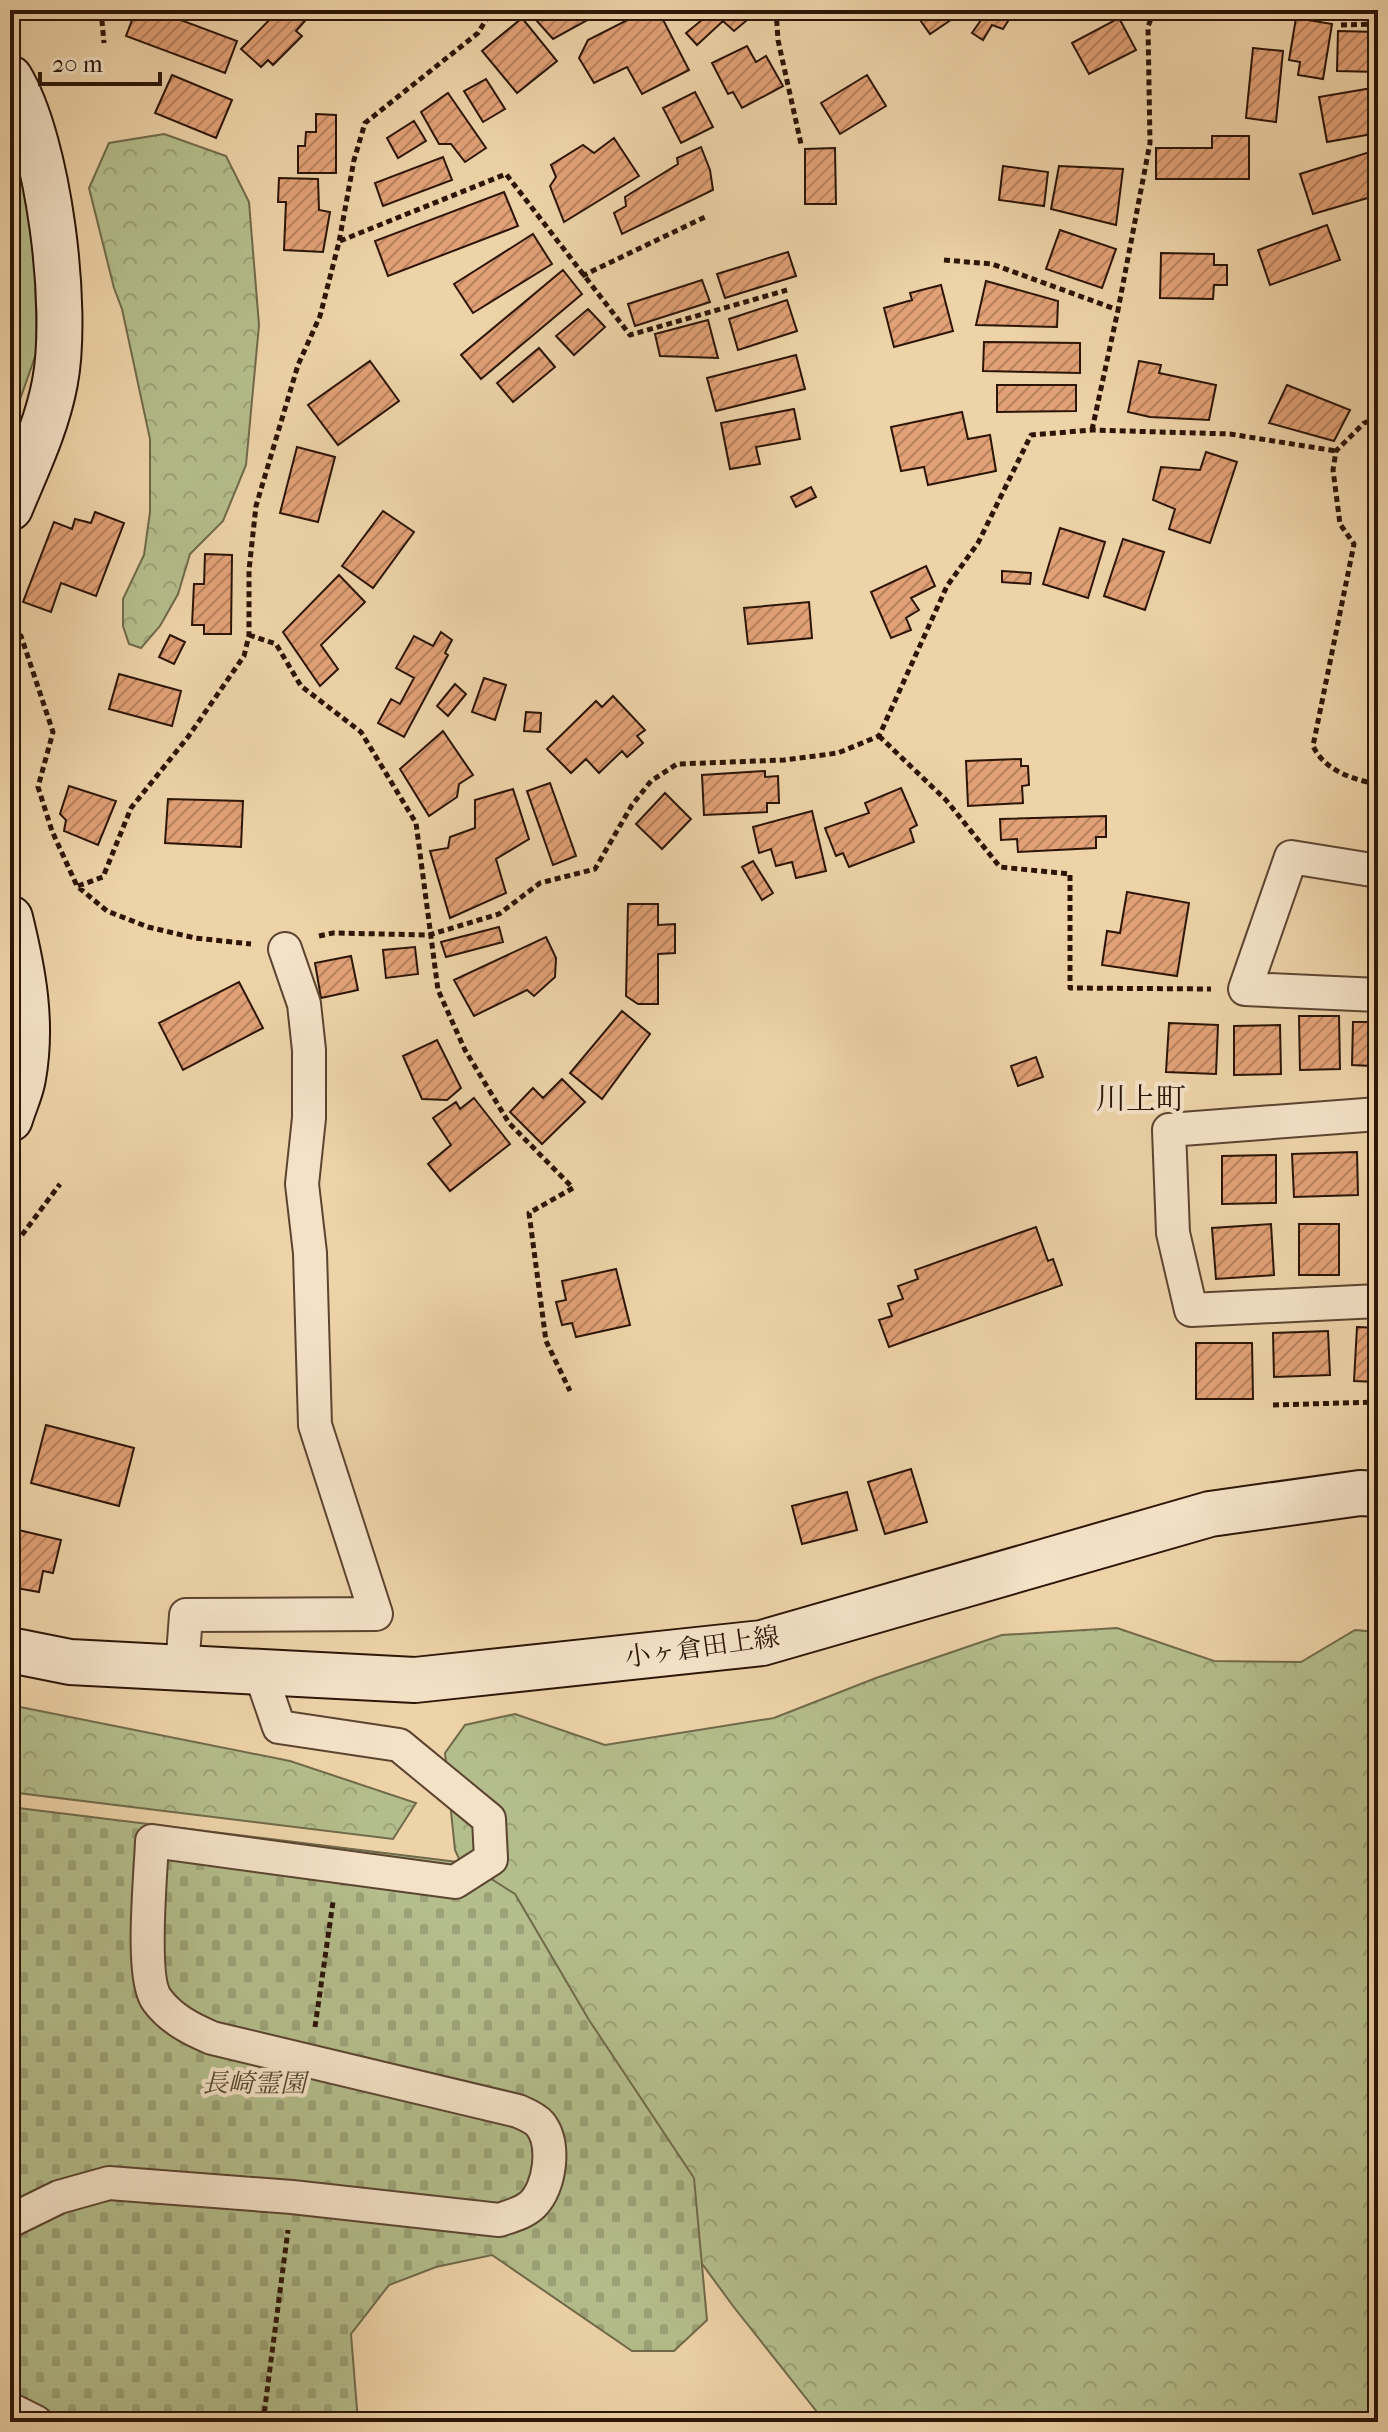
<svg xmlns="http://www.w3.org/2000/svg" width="1388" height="2432" font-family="'IM FELL French Canon','Noto Serif JP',serif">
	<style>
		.forest { fill: url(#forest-crowns); stroke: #706a4a; stroke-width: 2 }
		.cemetery { fill: url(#cemetery-stones); stroke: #706a4a; stroke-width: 2 }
		.park { fill: #b4be8c; stroke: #706a4a; stroke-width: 2 }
		.building { fill: url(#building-hatch); stroke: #2c1507; stroke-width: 2 }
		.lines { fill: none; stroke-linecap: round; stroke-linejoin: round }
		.street-casing { stroke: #5c4430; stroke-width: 36 }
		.secondary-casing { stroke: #2c1507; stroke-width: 48 }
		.path { stroke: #2c1507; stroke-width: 5; stroke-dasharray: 6 4; stroke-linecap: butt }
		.street { stroke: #f4e2c7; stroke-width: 32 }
		.secondary { stroke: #f4e2c7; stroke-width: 44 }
		.labels { text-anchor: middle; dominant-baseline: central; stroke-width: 8; stroke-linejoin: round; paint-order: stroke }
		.street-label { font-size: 26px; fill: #2c1507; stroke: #f4e2c7 }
		.park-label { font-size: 26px; font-style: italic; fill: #55482f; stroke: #f4e2c7 }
		.quarter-label { font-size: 30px; fill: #2c1507; stroke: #f4e2c7 }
	</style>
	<defs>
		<pattern id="forest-crowns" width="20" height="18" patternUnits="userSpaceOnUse" patternTransform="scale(2)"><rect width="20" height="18" fill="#b4be8c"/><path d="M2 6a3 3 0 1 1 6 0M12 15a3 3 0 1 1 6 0" fill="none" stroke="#9ba277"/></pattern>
		<pattern id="cemetery-stones" width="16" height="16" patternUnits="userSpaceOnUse" patternTransform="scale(2)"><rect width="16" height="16" fill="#b4be8c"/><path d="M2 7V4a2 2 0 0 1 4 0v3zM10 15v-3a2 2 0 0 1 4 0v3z" fill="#9ba277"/></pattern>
		<pattern id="building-hatch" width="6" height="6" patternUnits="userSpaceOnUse" patternTransform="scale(2)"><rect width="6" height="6" fill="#e2a176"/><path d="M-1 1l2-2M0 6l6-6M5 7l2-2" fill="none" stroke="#b7825f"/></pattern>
	</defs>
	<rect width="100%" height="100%" fill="#eed3a9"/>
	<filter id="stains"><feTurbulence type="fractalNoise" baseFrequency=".0025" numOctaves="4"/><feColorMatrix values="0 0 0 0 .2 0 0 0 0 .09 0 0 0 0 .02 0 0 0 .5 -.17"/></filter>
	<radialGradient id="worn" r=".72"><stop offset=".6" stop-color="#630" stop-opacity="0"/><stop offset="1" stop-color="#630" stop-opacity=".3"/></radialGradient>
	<path class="forest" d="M164 134 226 156 249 202 259 325 246 465 223 521 190 554 178 594 160 626 141 648 129 644 123 626V599L144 555 150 512V439L122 309 114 288 89 188 109 143Z
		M1117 1628 1214 1661 1301 1662 1355 1630 1378 1632V2422H825L733 2306 550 2056 455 1850 445 1753 465 1725 515 1714 605 1745 774 1718 876 1678 1002 1635Z
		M10 1705 290 1761 416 1803 393 1839 10 1792Z"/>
	<path class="cemetery" d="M10 1807 466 1863 515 1894 589 2020 694 2178 707 2320 674 2351H632L492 2255 436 2267 389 2285 351 2334 358 2422H96L86 2417 82 2422H10Z"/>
	<path class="park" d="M10 128 23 166 35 268 37 351 10 428Z"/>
	<path class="building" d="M136 10H154L237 41 225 73 126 36Z
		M279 10H308L312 13 296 31 302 36 273 65 268 60 261 67 241 49Z
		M527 10H587L593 17 553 39Z
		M647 10H658L689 70 642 94 627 67 594 83 579 58 588 40Z
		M714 10H759L734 31 723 21 697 45 686 33Z
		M913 10H964V11L930 34Z
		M988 10H1015L1003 29 992 25 983 40 972 33Z
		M1368 10H1378V16H1368Z
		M522 18 557 61 517 93 482 51Z
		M1119 18 1136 50 1089 74 1072 43Z
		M1296 18 1332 24 1323 79 1298 75 1300 62 1289 60Z
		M1338 31 1378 32V72L1337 71Z
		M747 46 756 62 766 56 783 86 742 108 733 92 728 94 712 63Z
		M1253 48 1283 51 1276 122 1246 118Z
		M172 75 232 100 216 138 155 113Z
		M867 75 886 106 840 134 821 103Z
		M486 79 505 109 483 122 464 91Z
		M1378 87V133L1327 142 1319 97Z
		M695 92 713 127 681 143 663 108Z
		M448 93 486 148 465 162 451 144H439L421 112Z
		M316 114 336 115V173H298V146H305L306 132H316Z
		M414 121 426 141 398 158 387 138Z
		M1212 136H1249V179H1156V148H1212Z
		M614 138 639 176 564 222 550 186 556 177 551 165 583 145 594 153Z
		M701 147 710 170 713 190 622 234 614 213 626 206 625 197 678 164 677 158Z
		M835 148 836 204H805V149Z
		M1376 150 1378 195 1313 214 1300 174Z
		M443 157 452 180 383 206 375 183Z
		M1003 166 1048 172 1044 206 999 200Z
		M1059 166 1123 169 1116 225 1051 209Z
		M279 178 318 179 319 210 330 212 323 252 284 250 286 202H278Z
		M504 192 518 226 388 276 375 241Z
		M1327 225 1340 260 1270 285 1258 250Z
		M1060 230 1116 249 1102 288 1046 269Z
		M533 234 552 264 473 313 454 284Z
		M788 252 796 276 725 298 717 274Z
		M1161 253 1214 254V265H1227V285H1214L1213 299 1160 298Z
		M563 270 582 294 481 379 461 355Z
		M702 280 710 302 635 326 628 304Z
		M986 281 1058 301 1057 327 976 325Z
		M941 285 953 331 894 347 884 308 912 300 910 293Z
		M787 300 797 331 738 350 729 319Z
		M588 309 605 327 574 355 556 336Z
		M708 320 718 358 660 356 655 334Z
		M984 342 1080 343V373L983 371Z
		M539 348 555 367 513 402 497 383Z
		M796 355 805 389 716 411 707 378Z
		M370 361 399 401 338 445 308 405Z
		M1139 361 1161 365 1159 373 1216 385 1209 420 1150 417 1128 412Z
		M997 385H1076V411L997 412Z
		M1287 385 1350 410 1334 441 1269 423Z
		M794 409 800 439 756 447 760 464 730 469 721 423Z
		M962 412 968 439 990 435 996 471 928 485 924 467 901 471 891 427Z
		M297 447 335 457 318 522 280 513Z
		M1206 452 1237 462 1210 543 1169 529 1175 509 1153 500 1161 467 1200 470Z
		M811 487 816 497 796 507 791 497Z
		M383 511 414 532 373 588 342 566Z
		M95 512 124 523 96 596 61 583 51 612 23 602 54 522 72 529 75 519 91 523Z
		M1060 528 1105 542 1088 598 1043 584Z
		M1123 539 1164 552 1145 610 1104 596Z
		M205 554 232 555 231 634H204V625H192L194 584H204Z
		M926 566 935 586 911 598 919 610 906 618 911 630 891 638 871 592Z
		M1002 571 1031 573 1030 584 1002 582Z
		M339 575 365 602 321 645 338 669 320 686 283 632Z
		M809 602 812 638 748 644 744 608Z
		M441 632 452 640 445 653 448 655 404 737 378 723 391 699 400 704 414 678 396 668 414 636 433 646Z
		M170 635 185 642 174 664 159 657Z
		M119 674 181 691 172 726 109 709Z
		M484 678 506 685 495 720 472 712Z
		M455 684 466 694 448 716 437 706Z
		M613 696 645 730 637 736 643 743 627 757 622 751 599 773 586 759 571 773 547 749 596 701 602 707Z
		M526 712 541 713 540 732 524 731Z
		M443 731 473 775 459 784 457 797 429 816 400 769Z
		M1021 759V766H1028L1029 785 1022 786 1023 803 968 806 966 761Z
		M765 771V777L778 776 779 803H767V812L704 815 702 775Z
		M550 783 576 856 553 865 527 791Z
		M69 786 116 801 98 845 64 831 66 820 60 814Z
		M901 788 917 825 910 829 914 842 849 867 843 853 836 856 825 828 869 813 865 803Z
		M513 789 529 839 496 859 506 893 450 918 430 851 448 848 450 837 475 828V800Z
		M665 793 691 819 662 849 636 824Z
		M168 799 243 801 241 847 165 843Z
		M812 811 826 871 796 878 792 862 776 866 771 849 759 853 753 827Z
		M1106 816V837H1096V848L1018 852 1017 839 1001 840 1000 819Z
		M753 861 773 893 762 900 742 867Z
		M1127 892 1189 903 1177 976 1102 965 1107 931 1120 933Z
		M628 904H658V925L675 924V953L658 954V1004H638L626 996Z
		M499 927 503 942 446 957 441 942Z
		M546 937 556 958 555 977 534 996 527 990 474 1016 454 980Z
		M415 947 418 974 386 978 383 950Z
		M351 956 358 990 321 998 315 963Z
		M239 982 263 1028 183 1070 159 1023Z
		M622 1011 650 1034 602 1099 570 1073Z
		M1299 1016H1339L1340 1069 1300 1070Z
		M1353 1022H1378V1081H1372V1066L1352 1065Z
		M1169 1023 1218 1025 1216 1074 1166 1072Z
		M1280 1025 1281 1074 1234 1075V1026Z
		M437 1040 461 1088 447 1100 422 1099 403 1056Z
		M1036 1057 1043 1077 1018 1086 1011 1066Z
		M562 1079 585 1102 542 1144 510 1112 533 1088 543 1098Z
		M474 1098 510 1144 450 1191 428 1164 451 1145 433 1118 456 1102 460 1109Z
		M1357 1152 1358 1195 1294 1197 1292 1154Z
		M1276 1155V1203L1222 1204V1156Z
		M1271 1224 1274 1275 1216 1279 1212 1228Z
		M1299 1224H1339V1275H1299Z
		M1036 1227 1048 1261 1053 1259 1062 1285 889 1347 879 1320 892 1316 888 1304 903 1299 898 1286 918 1279 915 1270Z
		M616 1269 630 1325 576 1337 572 1323 562 1325 556 1302 566 1300 562 1281Z
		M1357 1327 1378 1328V1382L1354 1381Z
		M1328 1331 1330 1375 1274 1377 1273 1333Z
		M1196 1343H1252L1253 1399H1196Z
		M46 1425 134 1448 119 1506 31 1483Z
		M911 1469 927 1522 885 1534 868 1482Z
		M847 1492 857 1530 802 1544 792 1506Z
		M10 1528 61 1540 53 1573 43 1571 39 1592 16 1588 20 1565 10 1562Z"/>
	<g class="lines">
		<defs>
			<path id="street" d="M1378 871 1291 857 1245 989 1378 995
				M1378 1114 1169 1130 1173 1233 1191 1310 1378 1301
				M182 1669 186 1615 376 1614 315 1425 310 1253 302 1184 309 1118V1050L304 1004 285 949
				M10 2221 59 2197 109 2183 292 2197 499 2220C511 2216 524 2213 533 2204 550 2187 556 2144 540 2124 536 2119 525 2114 518 2111L212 2038C191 2029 171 2019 157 2000 140 1978 151 1873 152 1841L455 1882 491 1859 489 1819 399 1745 279 1727 260 1672
				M10 2409 36 2422"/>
			<path id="secondary" d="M10 78C49 142 69 308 55 382 47 426 27 467 10 508
				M10 918C23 971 33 1023 23 1078 21 1091 14 1105 10 1119
				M10 1650 70 1662 415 1680 762 1643 1210 1514 1360 1493 1378 1494"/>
		</defs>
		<use href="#street" class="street-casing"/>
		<use href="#secondary" class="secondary-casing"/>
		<path class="path" d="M101 10 104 43
			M776 10 778 40 801 144
			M1341 25 1378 24
			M340 241 506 174 630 335 787 290
			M944 260 992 264 1118 310 1150 143 1148 27 1154 10
			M582 276 707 216
			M1378 418 1364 423 1336 451 1333 470 1340 524 1354 544 1313 746C1324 770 1353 780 1378 784
			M1092 430 1118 310
			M10 630 21 636 53 732 38 787 52 831 77 886 107 911 148 927 195 938 251 944
			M249 635 276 644 301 686 361 732 416 823 438 990 465 1050 509 1123 573 1188 529 1213 546 1341 570 1391
			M879 736 946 800 1000 867 1070 874V988L1211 989
			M78 886 103 877 131 808 188 737 244 656 249 635V570L256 506 298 365 320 316 339 242 354 160 365 123 478 33 492 10
			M319 936 333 933 429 935 499 914 540 883 595 869 632 805 651 781 677 764 784 760 838 753 879 736 947 586 978 543 1031 435 1092 430 1230 434 1336 451
			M10 1251 60 1184
			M1273 1405 1378 1402
			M315 2027 333 1902
			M263 2422 288 2230"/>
		<use href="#street" class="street"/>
		<use href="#secondary" class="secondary"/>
	</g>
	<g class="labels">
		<g class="street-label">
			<text transform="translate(702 1647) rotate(-8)">小ヶ倉田上線</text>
		</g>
		<g class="park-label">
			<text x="254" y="2083">長崎霊園</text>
		</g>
		<g class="quarter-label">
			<text x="1141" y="1099">川上町</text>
		</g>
	</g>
	<rect width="1388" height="2432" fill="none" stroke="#eed3a9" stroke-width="40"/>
	<rect x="12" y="12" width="1364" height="2408" fill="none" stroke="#2c1507" stroke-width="4"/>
	<rect x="20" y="20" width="1348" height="2392" fill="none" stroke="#2c1507" stroke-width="2"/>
	<path d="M40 72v12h120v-12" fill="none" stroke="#2c1507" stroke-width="4"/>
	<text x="52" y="72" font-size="24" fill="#2c1507" stroke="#f4e2c7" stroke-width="6" paint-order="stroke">20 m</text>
	<rect width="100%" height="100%" filter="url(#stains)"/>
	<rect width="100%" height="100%" fill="url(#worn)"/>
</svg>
